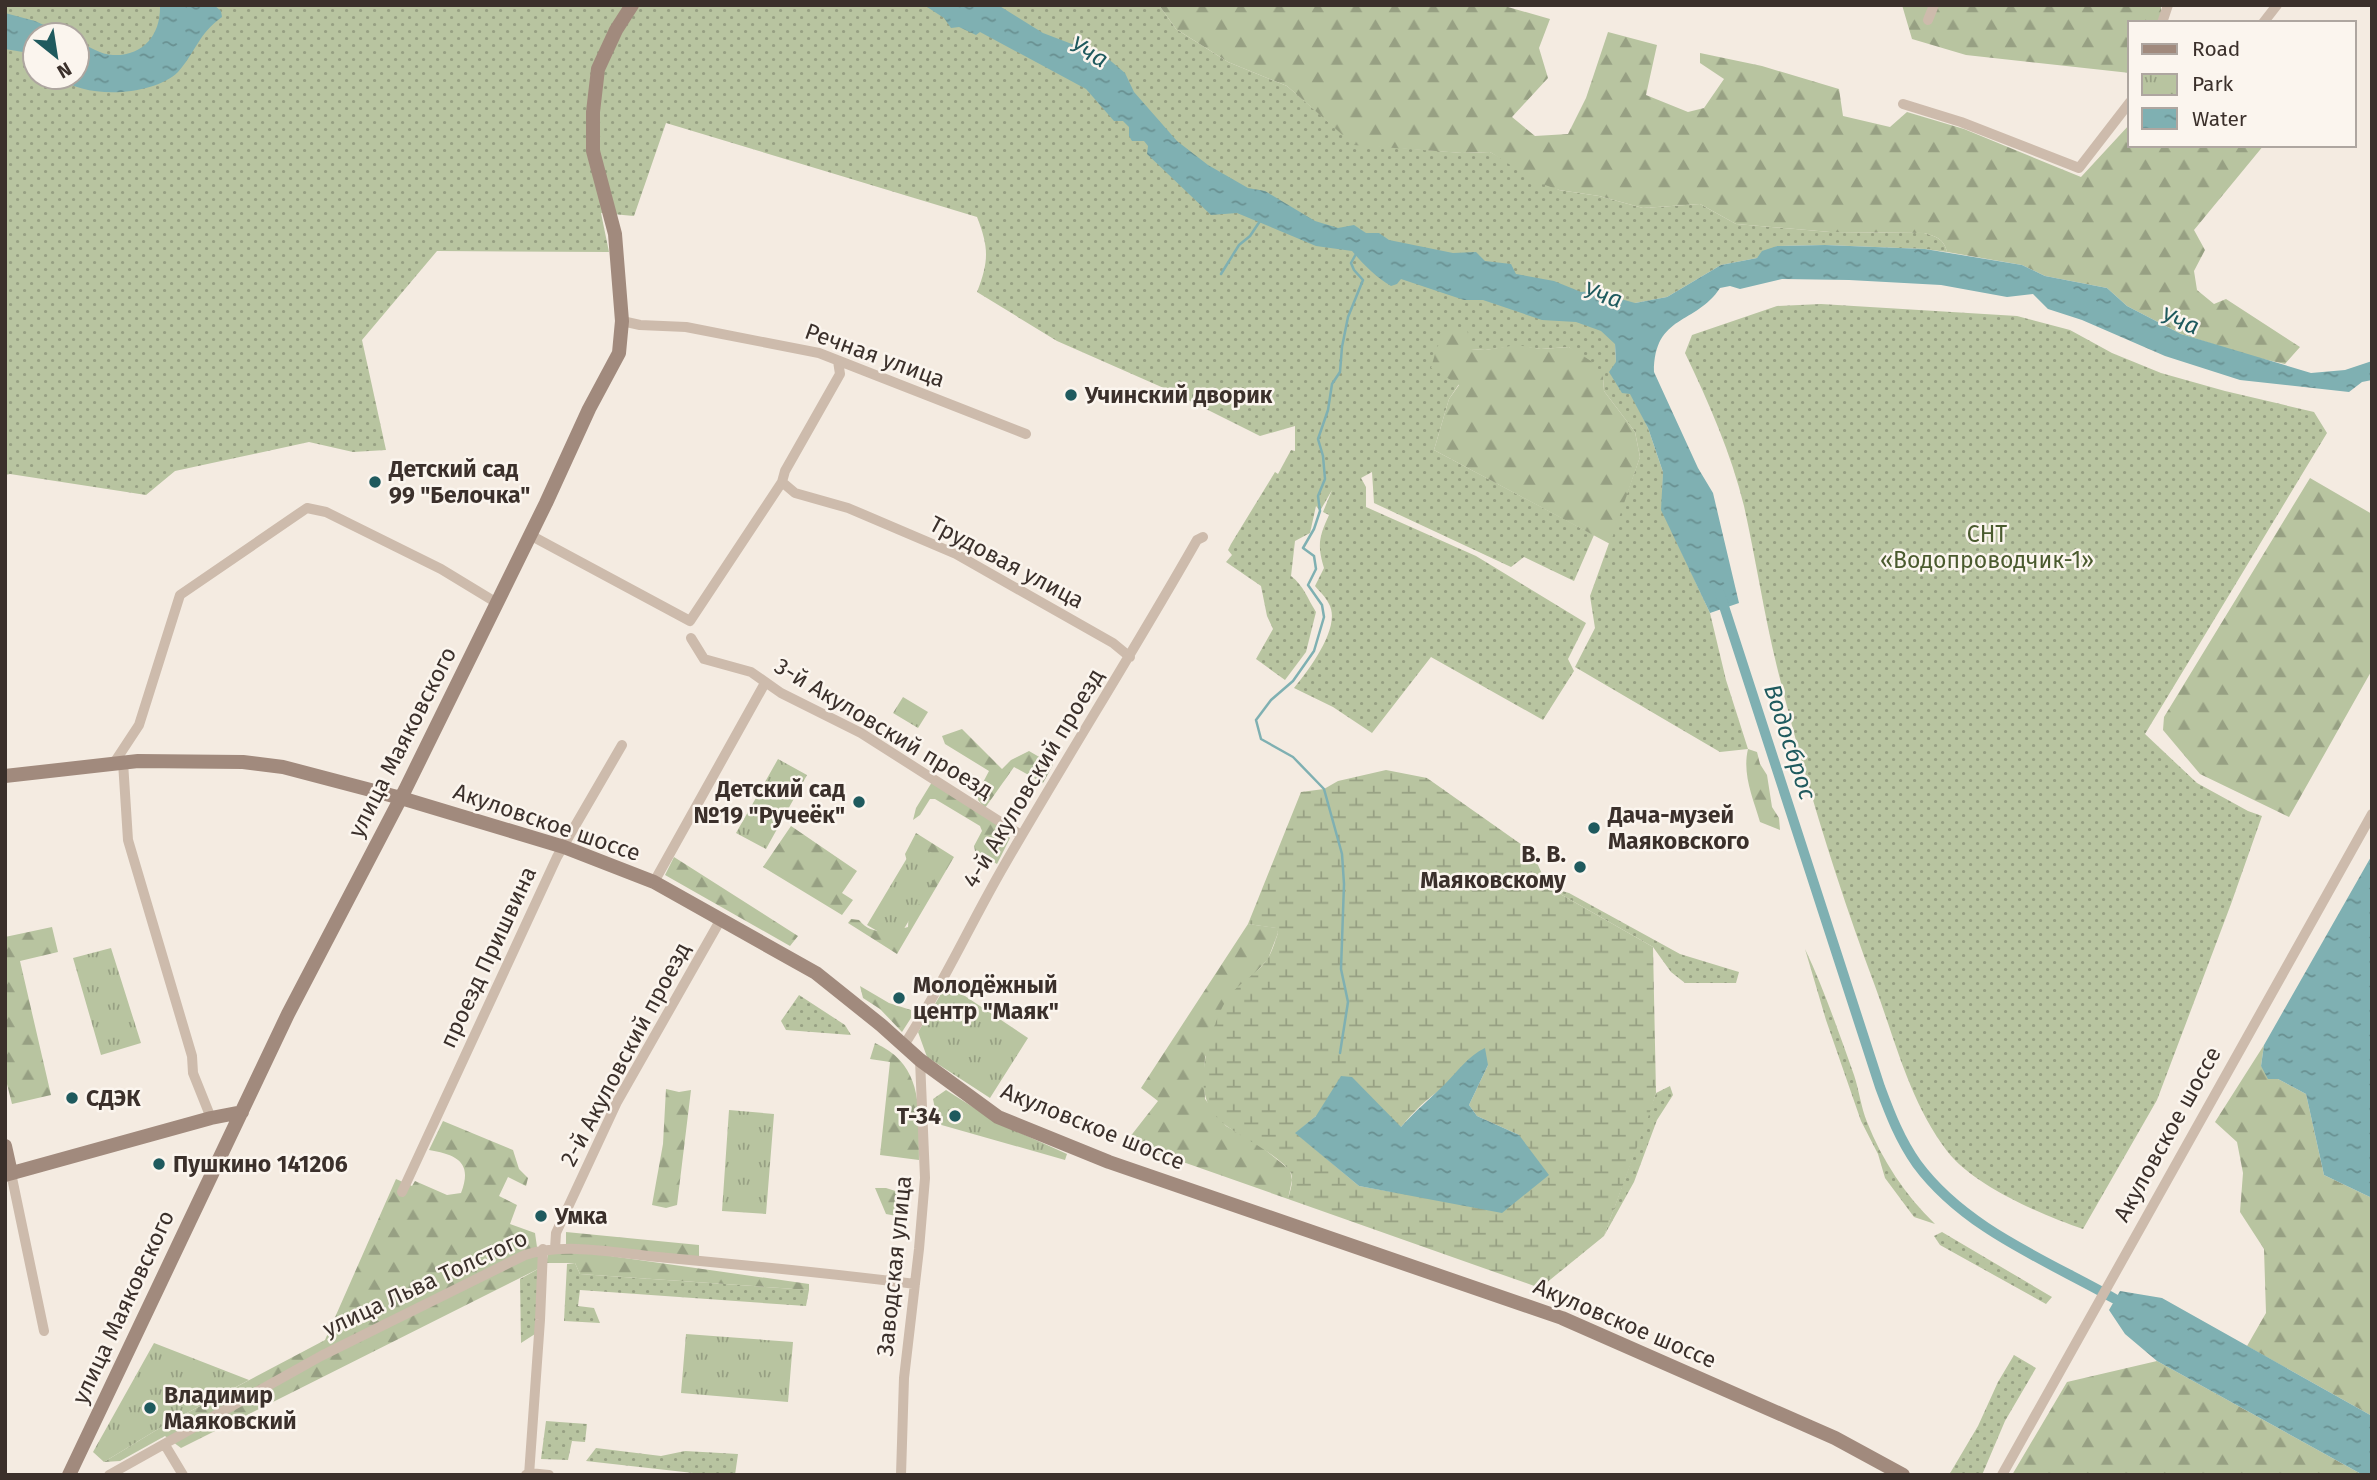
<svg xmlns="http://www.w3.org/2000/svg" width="2377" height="1480" font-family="'Fira Sans',sans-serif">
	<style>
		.grass { fill: url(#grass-dots); fill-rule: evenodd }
		.forest { fill: url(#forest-firs) }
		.wetland { fill: url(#wetland-marsh); fill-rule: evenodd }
		.park { fill: url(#park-tufts) }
		.water { fill: url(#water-ripples) }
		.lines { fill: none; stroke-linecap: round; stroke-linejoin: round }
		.stream { stroke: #7fb0b2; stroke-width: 2.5 }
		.canal { stroke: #7fb0b2; stroke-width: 10 }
		.street { stroke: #cdbbac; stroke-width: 10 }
		.secondary { stroke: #a18a7d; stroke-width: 14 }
		.poi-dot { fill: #1f5a5e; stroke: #fbf5ee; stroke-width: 2.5 }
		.labels { text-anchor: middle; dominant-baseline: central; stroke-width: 5; stroke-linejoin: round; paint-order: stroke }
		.street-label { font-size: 23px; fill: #3b302b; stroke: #fbf5ee }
		.poi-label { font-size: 23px; font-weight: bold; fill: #3b302b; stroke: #fbf5ee; text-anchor: start }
		.park-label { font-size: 23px; fill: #4a5a2e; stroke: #fbf5ee }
		.water-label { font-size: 24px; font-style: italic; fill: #1f5a5e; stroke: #fbf5ee }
	</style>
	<defs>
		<pattern id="grass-dots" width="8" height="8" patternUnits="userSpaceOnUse" patternTransform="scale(1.75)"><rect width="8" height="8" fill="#b8c4a0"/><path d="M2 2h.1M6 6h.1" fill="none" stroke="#97a083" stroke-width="1.8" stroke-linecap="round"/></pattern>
		<pattern id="forest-firs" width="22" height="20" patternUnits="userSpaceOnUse" patternTransform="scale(1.75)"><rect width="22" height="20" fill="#b8c4a0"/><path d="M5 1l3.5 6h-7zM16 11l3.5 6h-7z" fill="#97a083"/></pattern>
		<pattern id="wetland-marsh" width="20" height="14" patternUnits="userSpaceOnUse" patternTransform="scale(1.75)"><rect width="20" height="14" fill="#b8c4a0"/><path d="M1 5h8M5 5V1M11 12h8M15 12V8" fill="none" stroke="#97a083"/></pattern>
		<pattern id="park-tufts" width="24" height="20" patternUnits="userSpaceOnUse" patternTransform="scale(1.75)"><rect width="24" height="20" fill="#b8c4a0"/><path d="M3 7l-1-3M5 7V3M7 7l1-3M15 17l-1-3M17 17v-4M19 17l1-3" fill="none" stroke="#97a083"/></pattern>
		<pattern id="water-ripples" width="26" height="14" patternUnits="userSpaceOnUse" patternTransform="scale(1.75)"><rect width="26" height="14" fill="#7fb0b2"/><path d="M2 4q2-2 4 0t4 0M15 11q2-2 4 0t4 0" fill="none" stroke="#699091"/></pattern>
	</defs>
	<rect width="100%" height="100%" fill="#f4ebe1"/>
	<path class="grass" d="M5 5H1159L1176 29 1228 62 1287 86 1354 144 1462 153 1490 152 1559 190 1599 196 1643 208 1700 204 1736 224 1830 232 1924 233C1936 236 1944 239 1947 252L1925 249 1825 245 1777 246 1757 258 1721 265 1667 297 1635 303 1615 343 1616 362 1648 428 1663 472 1662 510 1710 613 1726 680 1748 749 1720 752 1575 667 1595 628 1590 596 1640 457 1635 432 1604 391 1603 377 1569 347 1541 349 1517 346 1485 350 1471 349 1459 384 1449 399 1434 450 1594 535 1574 581 1524 557 1511 567 1374 503 1372 472 1361 478 1366 487V507L1476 556 1586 623 1568 659 1574 671 1543 720 1431 657 1372 733 1333 707 1294 688C1308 671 1342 627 1329 604 1326 597 1319 591 1315 586L1324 568C1317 545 1319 537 1329 515L1323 512 1332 490 1320 511 1316 506 1310 533 1295 541 1291 576C1304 586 1307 598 1316 612L1306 652 1285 680 1256 659 1273 629 1267 616 1261 586 1226 562 1232 555 1228 550 1231 544 1275 472 1278 474 1291 450 1295 451V426L1260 436 1166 389 1057 341 977 292C989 261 989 248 977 217L666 123 634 216 601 213 609 252 437 251 362 340 386 450 353 452 309 442 175 471 146 495 10 474 5 475ZM35 35H77V77H35Z
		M1821 304 2017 316 2070 330 2112 353 2161 373 2225 391 2314 412 2327 433 2145 734 2197 783 2248 811 2262 816 2231 904 2157 1100 2083 1229C2042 1215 1974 1186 1947 1151 1910 1102 1896 1043 1875 986 1836 881 1804 777 1777 667 1764 614 1756 560 1744 506 1731 453 1709 403 1685 353L1692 335 1777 306Z
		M1548 887 1569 893 1680 954 1739 972 1736 983H1685L1671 972 1653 947Z
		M1805 949C1824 989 1839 1033 1854 1075 1859 1090 1861 1107 1867 1122 1882 1160 1905 1195 1935 1224L1914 1217 1885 1178 1878 1154 1861 1121 1826 1020Z
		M799 995 845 1025 851 1035 786 1030 781 1021Z
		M1670 1086 1673 1095 1657 1120 1634 1182 1604 1236 1656 1093Z
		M1942 1232 2052 1297 2046 1304 1940 1245 1934 1236Z
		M575 1263 580 1274 809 1290 806 1306 580 1290 578 1306 594 1308 600 1323 564 1321 567 1264Z
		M540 1268 535 1334 521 1343 520 1279Z
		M2014 1355 2036 1368 2005 1421 1982 1475H1949L1978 1426 1998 1382Z
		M546 1421 587 1424 585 1442 572 1441 568 1460 541 1459Z
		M596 1448 661 1456 685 1451 738 1454 735 1475H711L586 1461Z"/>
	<path class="forest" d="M1159 5H1501L1550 19 1539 48 1548 78 1512 117 1535 136 1568 134 1586 98 1608 32 1657 45 1646 95 1688 112 1704 108 1724 79 1700 63V53L1762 66 1839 89 1843 116 1890 127 1907 112 1964 129 2081 177 2130 124V145H2264L2194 230 2205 250 2194 271 2197 290 2214 304 2226 299 2300 347 2285 364 2250 356 2181 334 2127 306 2107 288 2045 276 2022 265 1947 252C1944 239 1936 236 1924 233L1830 232 1736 224 1700 204 1643 208 1599 196 1559 190 1537 182 1490 152 1462 153 1354 145 1287 86 1228 62 1176 29Z
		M1902 5H2161V23H2130V73L1966 55 1912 39Z
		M1467 329 1471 349 1485 350 1517 345 1541 349 1569 347 1591 361 1599 370 1603 377 1604 391 1635 432 1640 457 1610 544 1434 450 1449 399 1459 385 1431 368 1437 347 1450 330Z
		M2310 478 2372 514V670L2289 817 2200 774 2163 730 2164 717Z
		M962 729 1002 769 1011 760 1029 751 1053 765 1043 783 1014 767 985 808 978 800 979 790 989 771 945 744 942 736Z
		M1748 749 1757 752 1760 764 1767 775 1772 807 1779 818 1780 830 1760 822C1753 798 1742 774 1748 749Z
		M932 782 1005 828 1010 838 997 864 975 851 974 846 982 831 980 826 935 799H930L920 815 913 820 916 808Z
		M791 826 857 871 842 893 853 900 842 915 763 867Z
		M916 833 954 857 897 954 848 923 851 919 859 920C872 936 890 932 908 927L911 876 905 854Z
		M674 857 798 936 790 946 665 875Z
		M1248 924 1277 928 1278 933 1268 959 1257 971 1205 1057 1204 1077 1205 1099 1226 1126 1258 1144 1290 1170 1292 1180 1288 1199 1126 1142 1158 1101 1141 1088Z
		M52 927 58 952 20 961 51 1095 12 1104 5 1076V937Z
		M860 986 889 1003 911 1010V1018L902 1032 880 1009 863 998Z
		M875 1043C926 1066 918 1112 919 1160L880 1155 890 1062 870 1059Z
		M2264 1045 2261 1066 2278 1079 2306 1094 2324 1175 2372 1198V1416L2247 1346 2266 1313 2264 1249 2240 1212 2243 1173 2237 1142 2215 1122Z
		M666 1089 679 1092 691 1090 677 1205 666 1208 652 1205 663 1144Z
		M443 1121 513 1150 519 1169 528 1178 526 1186 508 1177 499 1196 517 1205 510 1224 535 1233 540 1268 181 1448 165 1436 120 1461 104 1462 168 1423 325 1340 396 1179 412 1186 415 1181 447 1195 461 1193C473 1162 457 1155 429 1150Z
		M875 1188H886L908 1195 902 1217 886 1214Z
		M566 1232 699 1245V1261L582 1252 809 1284V1290L580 1274 575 1263H546L550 1247 566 1249Z
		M2157 1361 2363 1475H2012L2067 1382Z"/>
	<path class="wetland" d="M1386 770 1427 778 1532 852 1548 887 1653 947 1656 1093 1650 1112 1604 1236 1540 1288 1288 1199C1290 1191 1294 1181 1291 1173 1288 1167 1281 1162 1276 1158 1234 1126 1195 1125 1205 1060 1208 1042 1219 1008 1230 995 1241 981 1259 973 1268 958 1273 950 1275 941 1278 933L1276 928 1248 924 1301 792 1324 789 1338 781ZM1488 1065 1469 1105 1477 1116 1519 1135 1398 1193 1359 1186 1296 1133 1316 1116 1401 1127C1429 1093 1448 1083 1488 1065Z"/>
	<path class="park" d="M903 697 928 712 918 728 893 713Z
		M778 759 807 775 766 849 736 833Z
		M916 843 945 861 896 942 867 925Z
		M111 948 141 1043 101 1055 73 958Z
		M947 984 1028 1038 990 1098 927 1057 918 1032Z
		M946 1090 998 1123 1067 1154 1065 1160 938 1124 933 1099Z
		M729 1110 774 1114 766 1214 722 1211Z
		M686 1334 793 1342 788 1402 681 1393Z
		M154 1343 249 1380 168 1423 104 1462 93 1452Z"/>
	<path class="water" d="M160 5H214L221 11 222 17C198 34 196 52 178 72 153 96 85 100 59 77H77V40C88 46 101 55 113 55 144 56 161 34 160 5Z
		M924 5H998L1043 33 1106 57 1125 73 1134 92 1177 141 1208 165 1248 188 1265 191 1315 221 1338 228 1354 225 1366 233H1379L1389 240 1453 253 1476 252 1485 261 1511 264 1516 274 1554 281 1581 292 1593 291 1635 303 1667 297 1721 265 1757 258 1762 251 1777 246 1825 245 1925 249 2022 265 2045 276 2107 288 2127 306 2181 334 2311 373 2345 370 2372 361V380L2362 382 2349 392 2240 380 2165 356 2082 320 2048 309 2033 294 2007 297 1941 285 1849 280 1782 279 1740 289 1730 286 1720 288C1696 325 1654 314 1654 372L1698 468 1713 493 1739 603 1710 613 1661 510 1663 472 1648 428 1630 394 1622 393 1609 372 1616 362 1615 344 1601 331 1576 322 1542 320 1483 300H1464L1401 279 1397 284 1391 286C1376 277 1363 264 1352 251L1316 246 1237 213 1211 215 1147 154 1148 146 1144 141H1132L1129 136V127L1123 121H1114L1086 89 980 32 976 35 959 27 951 28 944 18Z
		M5 13 35 21 66 35H35V54L5 49Z
		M2372 855V1198L2324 1175 2306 1094 2278 1079H2268L2261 1066 2264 1045Z
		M1485 1048 1488 1065 1469 1105 1477 1116 1519 1135 1549 1175 1502 1213 1359 1186 1295 1133 1316 1116 1341 1076 1352 1077 1401 1127C1415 1111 1430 1099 1445 1084 1458 1071 1468 1056 1485 1048Z
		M2120 1291 2162 1298 2372 1416V1475H2363L2157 1361 2125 1334 2109 1310Z"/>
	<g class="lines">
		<path class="stream" d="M1221 274 1239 245 1250 236 1260 221
			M1340 1053 1348 1002 1341 969 1344 884 1342 854 1324 789 1293 757 1261 739 1256 720 1271 700 1293 681 1314 651 1324 617 1322 605 1308 585 1316 569 1314 556 1303 548 1314 529 1320 511 1318 496 1325 479 1323 456 1318 439 1328 410 1332 384 1340 372 1342 347 1348 317 1363 280 1354 270 1351 263 1356 254"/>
		<path class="canal" d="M1720 594 1880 1087C1890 1114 1900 1140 1917 1164 1965 1229 2046 1260 2115 1299"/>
		<path class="street" d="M1928 20 1934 5
			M2162 23 2168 5
			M2263 23 2277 5
			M1903 104 1961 122 2079 168 2130 102
			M622 321 640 325 686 327 819 353 1026 434
			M782 482 795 493 848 508 956 554 1113 643 1130 657
			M530 535 690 621 782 482 785 471 840 374 838 361
			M691 638 704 659 751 672 781 693 861 733 1021 835
			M123 762 128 840 192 1056 193 1073 211 1118
			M114 763 139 725 180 595 307 508 326 512 441 569 497 603
			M654 882 765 683
			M904 1045C942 987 970 924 1005 864 1068 755 1135 649 1197 540L1203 537
			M11 1173 44 1331
			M402 1192 557 857 622 745
			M555 1249 556 1233 617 1102 721 919
			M165 1445 183 1475
			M109 1475 321 1356 525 1255C567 1242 615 1253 658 1257 743 1265 829 1273 915 1284
			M526 1475 529 1473 549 1475
			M529 1475 540 1320 543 1249
			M901 1475 904 1378 919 1249 925 1178 920 1060
			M2002 1475C2127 1255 2248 1034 2372 814"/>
		<path class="secondary" d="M5 776 138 761 243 762 283 767 401 798 564 847 654 882 816 973 881 1025 920 1060 998 1117 1109 1162 1562 1318 1835 1438 1903 1475
			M5 1146 11 1173
			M5 1175 211 1118 242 1112
			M69 1475 288 1014 405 790 546 503 589 409 619 353 622 321 615 234 593 151V112L598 69 616 30 632 5"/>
	</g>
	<g class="poi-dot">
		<circle cx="1071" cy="395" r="7"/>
		<circle cx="375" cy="482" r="7"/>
		<circle cx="859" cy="802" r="7"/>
		<circle cx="1594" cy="828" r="7"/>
		<circle cx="1580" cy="867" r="7"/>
		<circle cx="899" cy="998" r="7"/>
		<circle cx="72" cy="1098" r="7"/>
		<circle cx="955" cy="1116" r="7"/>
		<circle cx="159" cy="1164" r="7"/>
		<circle cx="541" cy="1216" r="7"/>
		<circle cx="150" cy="1408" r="7"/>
	</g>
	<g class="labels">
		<g class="street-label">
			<text transform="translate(875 355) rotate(20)">Речная улица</text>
			<text transform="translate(1007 562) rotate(28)">Трудовая улица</text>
			<text transform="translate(884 728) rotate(31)">3-й Акуловский проезд</text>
			<text transform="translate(402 742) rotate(-63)">улица Маяковского</text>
			<text transform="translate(1033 778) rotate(-59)">4-й Акуловский проезд</text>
			<text transform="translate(547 822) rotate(19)">Акуловское шоссе</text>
			<text transform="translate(488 957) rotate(-65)">проезд Пришвина</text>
			<text transform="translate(625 1054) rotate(-62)">2-й Акуловский проезд</text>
			<text transform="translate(1093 1126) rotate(22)">Акуловское шоссе</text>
			<text transform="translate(2167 1134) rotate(-61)">Акуловское шоссе</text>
			<text transform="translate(894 1266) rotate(-84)">Заводская улица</text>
			<text transform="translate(425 1283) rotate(-25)">улица Льва Толстого</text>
			<text transform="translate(123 1307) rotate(-65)">улица Маяковского</text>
			<text transform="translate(1625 1323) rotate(23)">Акуловское шоссе</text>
		</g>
		<g class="poi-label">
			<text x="1085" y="395">Учинский дворик</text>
			<text x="389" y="469">Детский сад<tspan x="389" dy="26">99 "Белочка"</tspan></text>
			<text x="845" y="789" text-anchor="end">Детский сад<tspan x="845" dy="26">№19 "Ручеёк"</tspan></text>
			<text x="1608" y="815">Дача-музей<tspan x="1608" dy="26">Маяковского</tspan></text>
			<text x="1566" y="854" text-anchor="end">В. В.<tspan x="1566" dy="26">Маяковскому</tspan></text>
			<text x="913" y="985">Молодёжный<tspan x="913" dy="26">центр "Маяк"</tspan></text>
			<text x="86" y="1098">СДЭК</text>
			<text x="941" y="1116" text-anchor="end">Т-34</text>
			<text x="173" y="1164">Пушкино 141206</text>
			<text x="555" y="1216">Умка</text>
			<text x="164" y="1395">Владимир<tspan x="164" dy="26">Маяковский</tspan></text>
		</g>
		<g class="park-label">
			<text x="1987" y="534">СНТ<tspan x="1987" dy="26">«Водопроводчик-1»</tspan></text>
		</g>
		<g class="water-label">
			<text transform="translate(1089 52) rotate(29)">Уча</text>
			<text transform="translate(1603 295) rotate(17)">Уча</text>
			<text transform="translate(2180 321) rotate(19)">Уча</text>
			<text transform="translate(1790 742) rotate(72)">Водосброс</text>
		</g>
	</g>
	<rect width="2377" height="1480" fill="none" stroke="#3b302b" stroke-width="14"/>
	<rect x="2128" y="21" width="228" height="126" fill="#fbf5ee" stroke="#aea6a0" stroke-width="2"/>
	<rect x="2142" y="44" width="35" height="10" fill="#a18a7d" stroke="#aea6a0" stroke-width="2"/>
	<text x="2192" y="56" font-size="21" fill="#3b302b">Road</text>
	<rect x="2142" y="74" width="35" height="21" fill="url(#park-tufts)" stroke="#aea6a0" stroke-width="2"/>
	<text x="2192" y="91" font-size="21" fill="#3b302b">Park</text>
	<rect x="2142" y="108" width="35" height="21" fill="url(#water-ripples)" stroke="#aea6a0" stroke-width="2"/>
	<text x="2192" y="126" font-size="21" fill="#3b302b">Water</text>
	<g transform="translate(56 56) rotate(150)"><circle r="33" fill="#fbf5ee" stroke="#aea6a0" stroke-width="2"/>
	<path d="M0-5L12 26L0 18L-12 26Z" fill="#1f5a5e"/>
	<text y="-10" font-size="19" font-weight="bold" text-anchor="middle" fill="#3b302b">N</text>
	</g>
</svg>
